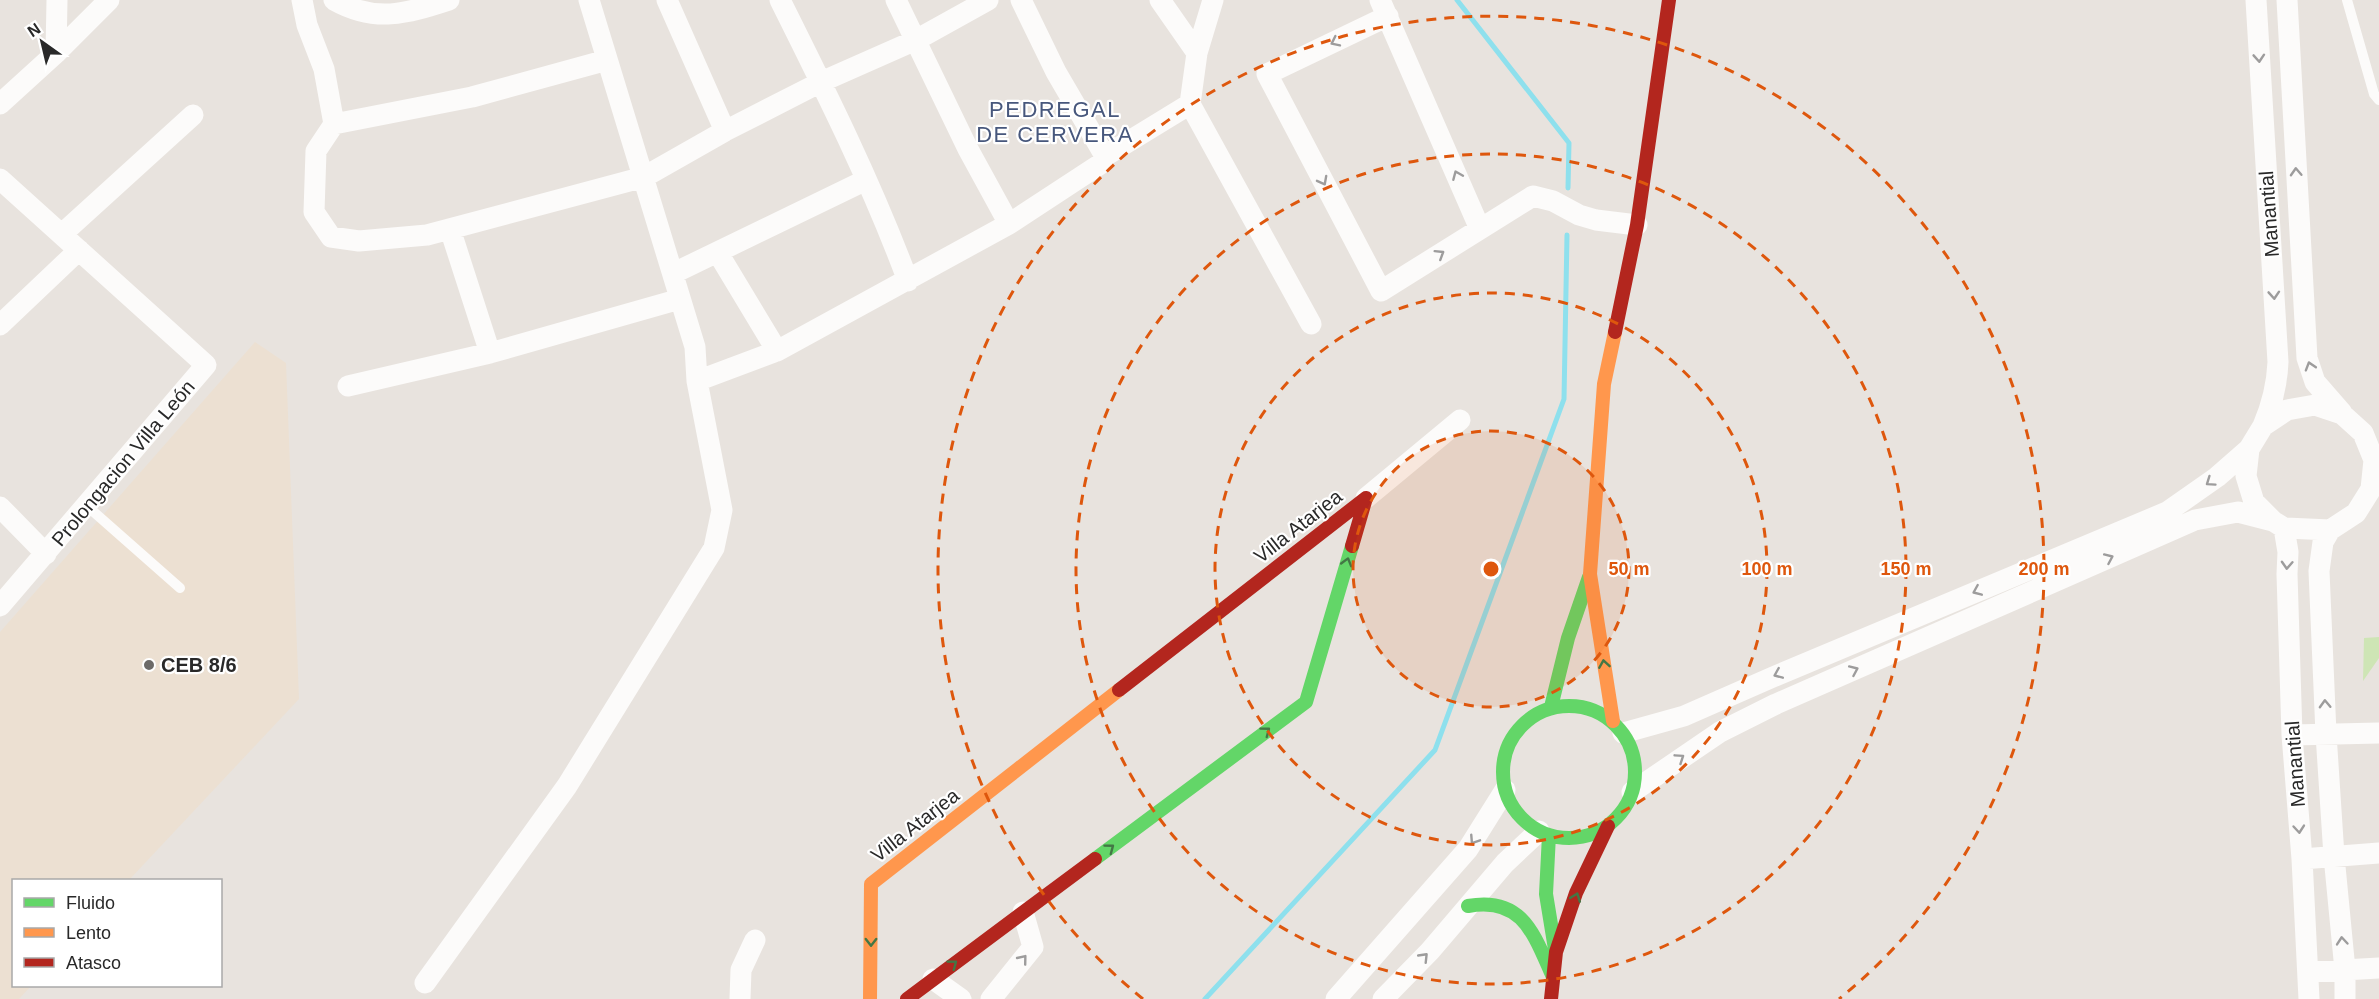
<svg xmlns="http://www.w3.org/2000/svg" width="2379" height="999" font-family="Arial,sans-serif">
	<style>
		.education { fill: #ece0d2 }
		.green { fill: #cee5b5 }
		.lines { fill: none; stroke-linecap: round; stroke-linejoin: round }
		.stream { stroke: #8ee0ed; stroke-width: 5 }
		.lane { stroke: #fcfbfa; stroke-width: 10 }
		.street { stroke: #fcfbfa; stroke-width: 21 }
		.fast { stroke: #63d668; stroke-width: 14 }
		.slow { stroke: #ff974d; stroke-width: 14 }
		.jam { stroke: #b3261e; stroke-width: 14 }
		.oneway { stroke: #9d9c9c }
		.oneway2 { stroke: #437745 }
		.ring { fill: none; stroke: #de570d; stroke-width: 3; stroke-dasharray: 10 8 }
		.poi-dot { fill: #6c6a68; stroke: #fff; stroke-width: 2 }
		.labels { text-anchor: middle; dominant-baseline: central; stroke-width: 4.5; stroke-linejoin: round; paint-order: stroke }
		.street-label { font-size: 20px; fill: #292929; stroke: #fff }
		.poi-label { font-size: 20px; font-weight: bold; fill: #292929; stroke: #fff; text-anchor: start }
		.quarter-label { font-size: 22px; letter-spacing: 1.5px; fill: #47577c; stroke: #fff }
		.centre { fill: #de570d; stroke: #fff; stroke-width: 3 }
		.ring-label { font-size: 18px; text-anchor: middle; font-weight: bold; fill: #de570d; stroke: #fff; stroke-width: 4.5; stroke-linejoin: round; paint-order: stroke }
	</style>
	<rect width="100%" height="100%" fill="#e8e3de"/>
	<path class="education" d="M255 342 286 363 299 699 129 880H14V986H31L19 999H0V632Z"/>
	<path class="green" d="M2379 637V658L2363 681 2364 638Z"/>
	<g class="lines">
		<path class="stream" d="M1457 0 1569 143 1568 188
			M1205 999 1435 750 1564 399 1567 235"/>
		<path class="lane" d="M2347 0 2374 94 2379 100
			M87 506 180 588"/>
		<path class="street" d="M302 0 307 25 324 69 334 124 316 151 314 212 331 237 359 241 427 235 644 177 725 131 821 82 916 40 988 0
			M334 0C375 23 406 14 449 0
			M667 0 725 131
			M780 0C826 92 872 184 908 281
			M896 0 968 149 1009 224
			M1021 0 1056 72 1105 156
			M1160 0 1197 53 1190 104 1311 324
			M1380 0 1480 229
			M2256 0 2278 362C2277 385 2272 405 2263 426
			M2287 0 2307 358 2315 382 2342 413
			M1388 16 1267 74 1381 291 1533 196 1553 201 1579 215 1596 220 1637 225
			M56 53 57 0
			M1197 53 1213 0
			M0 104 56 53 109 0
			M334 124 472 97 607 60
			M0 179 206 365 0 606
			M450 229 490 353 680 299
			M62 234 193 115
			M718 253 777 351
			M674 273 866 180
			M0 325 79 250
			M697 381 777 351 1009 224 1102 163 1105 156 1190 104
			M348 386 490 353
			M1366 498 1460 420
			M0 507 46 554
			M2284 528 2288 552 2287 574 2292 735 2302 859 2309 999
			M2330 530 2323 542 2319 571 2326 734 2334 856 2345 970V999
			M1623 733 1684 716 1773 677 2167 512 2217 477 2249 449 2263 426 2287 410 2315 405 2342 414 2363 433 2374 460 2371 489 2356 513 2330 530 2284 528 2273 521 2254 502 2246 476 2249 449
			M2292 735 2379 733
			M1632 792 1720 732 1776 704 2195 520 2238 512 2273 521
			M2302 859 2379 853
			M2308 972 2379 968
			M933 979 961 999
			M425 983 567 786 714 548 722 510 697 381 695 347 589 0
			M740 999 741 970 755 940
			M991 999 1033 947 1023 912
			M1336 999 1468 849 1505 790
			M1383 999 1430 951 1505 863 1539 831"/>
		<path class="fast" d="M1503 772a66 66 0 1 1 132 0a66 66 0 1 1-132 0Z
			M1551 707 1568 638 1589 577
			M1549 835 1546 894 1555 949
			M1095 859 1306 702 1352 546
			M1468 906C1523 896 1534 935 1553 977"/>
		<path class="slow" d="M1613 721 1590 574 1604 384 1615 332
			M870 999 871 884 1119 690"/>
		<path class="jam" d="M1615 332 1637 225 1669 0
			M1119 690 1366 498 1352 546
			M907 999 1095 859
			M1551 999 1556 952 1576 893 1608 826"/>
	</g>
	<defs><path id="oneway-chevron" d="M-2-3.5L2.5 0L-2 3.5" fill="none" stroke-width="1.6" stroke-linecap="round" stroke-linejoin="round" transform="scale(1.5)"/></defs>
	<g class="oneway">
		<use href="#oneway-chevron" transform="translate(1335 42) rotate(154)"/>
		<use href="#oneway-chevron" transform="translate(2259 58) rotate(86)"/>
		<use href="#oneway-chevron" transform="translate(2296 172) rotate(-93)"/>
		<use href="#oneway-chevron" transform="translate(1457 175) rotate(-113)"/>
		<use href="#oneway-chevron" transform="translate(1323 181) rotate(62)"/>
		<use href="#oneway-chevron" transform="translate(1440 254) rotate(-32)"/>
		<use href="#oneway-chevron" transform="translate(2274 295) rotate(86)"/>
		<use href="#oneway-chevron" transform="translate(2310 366) rotate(-107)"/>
		<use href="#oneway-chevron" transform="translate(2210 482) rotate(145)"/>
		<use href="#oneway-chevron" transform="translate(2109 558) rotate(-24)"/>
		<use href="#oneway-chevron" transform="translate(2287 565) rotate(93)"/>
		<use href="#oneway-chevron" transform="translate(1977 591) rotate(157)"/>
		<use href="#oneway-chevron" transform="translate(1854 670) rotate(-24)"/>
		<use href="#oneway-chevron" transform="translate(1778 674) rotate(157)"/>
		<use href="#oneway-chevron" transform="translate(2325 704) rotate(-92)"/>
		<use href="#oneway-chevron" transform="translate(1680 758) rotate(-34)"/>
		<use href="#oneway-chevron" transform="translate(2299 829) rotate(85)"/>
		<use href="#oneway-chevron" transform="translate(1474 840) rotate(123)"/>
		<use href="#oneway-chevron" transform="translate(2342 941) rotate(-95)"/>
		<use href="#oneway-chevron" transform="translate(1424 957) rotate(-46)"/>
		<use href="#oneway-chevron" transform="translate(1023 959) rotate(-51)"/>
	</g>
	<g class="oneway2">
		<use href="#oneway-chevron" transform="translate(1347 562) rotate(-74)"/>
		<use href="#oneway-chevron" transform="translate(1604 664) rotate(-99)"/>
		<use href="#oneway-chevron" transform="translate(1266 731) rotate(-37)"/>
		<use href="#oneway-chevron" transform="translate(1110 848) rotate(-37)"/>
		<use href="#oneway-chevron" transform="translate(1576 897) rotate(-69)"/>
		<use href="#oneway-chevron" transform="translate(871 942) rotate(90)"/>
		<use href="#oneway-chevron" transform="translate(953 964) rotate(-37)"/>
	</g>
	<circle cx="1491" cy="569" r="138" fill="#de570d" fill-opacity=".12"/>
	<g class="ring">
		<circle cx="1491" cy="569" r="138"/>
		<circle cx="1491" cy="569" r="276"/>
		<circle cx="1491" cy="569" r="415"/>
		<path d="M1143 999A553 553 0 1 1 1839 999"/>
	</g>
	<circle class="poi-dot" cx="149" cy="665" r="6"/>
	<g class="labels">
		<g class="street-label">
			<text transform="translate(2269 214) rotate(-94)">Manantial</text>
			<text transform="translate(123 463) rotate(-50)">Prolongacion Villa León</text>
			<text transform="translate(1298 526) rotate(-38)">Villa Atarjea</text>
			<text transform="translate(2295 764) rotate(-94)">Manantial</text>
			<text transform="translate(915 825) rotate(-38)">Villa Atarjea</text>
		</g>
		<g class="poi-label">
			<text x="161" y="665">CEB 8/6</text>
		</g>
		<g class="quarter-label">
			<text x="1055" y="109">PEDREGAL<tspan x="1055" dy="25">DE CERVERA</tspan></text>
		</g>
	</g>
	<circle cx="1491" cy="569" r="9" class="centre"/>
	<g class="ring-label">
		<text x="1629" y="575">50 m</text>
		<text x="1767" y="575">100 m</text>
		<text x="1906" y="575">150 m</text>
		<text x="2044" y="575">200 m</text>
	</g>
	<rect x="12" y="879" width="210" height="108" fill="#ffffff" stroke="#a9a9a9" stroke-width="1.5"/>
	<rect x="24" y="898" width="30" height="9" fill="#63d668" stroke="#a9a9a9" stroke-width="1.5"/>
	<text x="66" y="909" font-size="18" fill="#292929">Fluido</text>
	<rect x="24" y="928" width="30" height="9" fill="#ff974d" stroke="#a9a9a9" stroke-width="1.5"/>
	<text x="66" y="939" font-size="18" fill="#292929">Lento</text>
	<rect x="24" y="958" width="30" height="9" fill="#b3261e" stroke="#a9a9a9" stroke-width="1.5"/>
	<text x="66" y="969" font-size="18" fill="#292929">Atasco</text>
	<g transform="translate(42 42) rotate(326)" stroke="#ffffff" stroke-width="4.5" paint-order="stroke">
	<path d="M0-4.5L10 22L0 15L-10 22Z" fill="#292929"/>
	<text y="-9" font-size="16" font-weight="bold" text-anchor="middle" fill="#292929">N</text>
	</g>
</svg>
